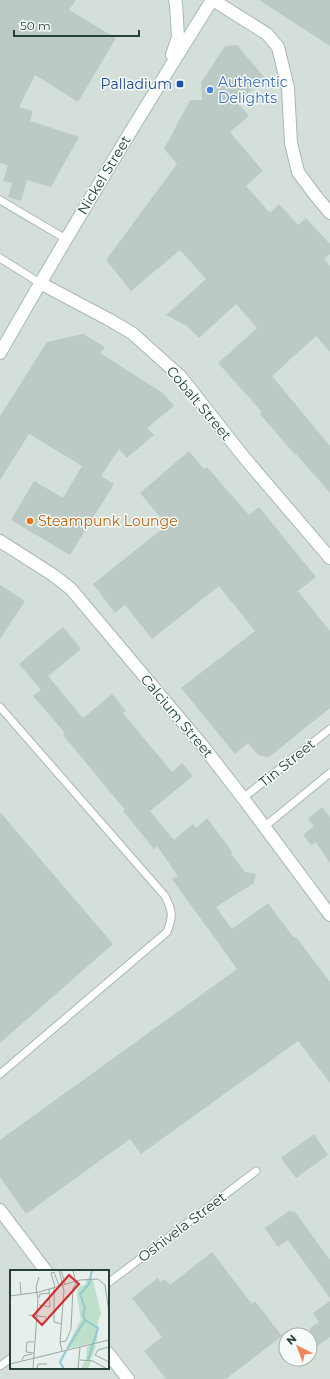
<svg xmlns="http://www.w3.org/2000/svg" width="330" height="1379" font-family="Montserrat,sans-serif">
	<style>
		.built { fill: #d4dfda; fill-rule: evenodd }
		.building { fill: #bbcac4 }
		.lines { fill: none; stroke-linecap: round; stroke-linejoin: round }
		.lane-casing { stroke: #a8b8b2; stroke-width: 9 }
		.street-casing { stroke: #a8b8b2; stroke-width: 14 }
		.secondary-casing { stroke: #a4bbb3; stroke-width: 14 }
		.lane { stroke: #fff; stroke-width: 7 }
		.street { stroke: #fff; stroke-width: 12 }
		.secondary { stroke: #fff; stroke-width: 12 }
		.transit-dot { fill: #1a4fb4; stroke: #f7fbf9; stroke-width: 1.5 }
		.shop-dot { fill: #3f7fe0; stroke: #f7fbf9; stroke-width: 1.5 }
		.food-dot { fill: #e8710a; stroke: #f7fbf9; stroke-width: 1.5 }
		.labels { text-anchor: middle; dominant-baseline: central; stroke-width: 3; stroke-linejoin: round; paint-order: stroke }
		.shop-label { font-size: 14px; fill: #366cbe; stroke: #f7fbf9; text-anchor: start }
		.transit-label { font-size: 14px; fill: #164399; stroke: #f7fbf9; text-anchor: end }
		.street-label { font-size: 14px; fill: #24423a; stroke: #f7fbf9 }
		.food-label { font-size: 14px; fill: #c56008; stroke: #f7fbf9; text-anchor: start }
		.inset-river { fill: none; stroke: #8ec9d4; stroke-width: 2 }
		.inset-road { fill: none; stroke: #98aaa4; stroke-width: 1 }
		.view { fill: #d62828; fill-opacity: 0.15; stroke: #d62828; stroke-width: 2 }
		.inset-edge { fill: none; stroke: #24423a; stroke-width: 2 }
	</style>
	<rect width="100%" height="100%" fill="#e6efeb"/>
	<path class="built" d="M0 0H330V1379H0ZM11 1271H108V1368H11ZM286 1335H310V1359H286Z"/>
	<path class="building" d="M0 0H76L69 10 116 38 78 102 35 75 19 107 33 111 30 121 79 137 51 187 27 180 21 201 8 197 12 183 3 181 8 165 0 163Z
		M259 0H330V46Z
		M237 45 265 78 237 102 249 116 230 132 263 171 246 186 270 213 279 204 298 225 306 218 330 244V254L324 259 330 266V352L316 336 272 376 330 446V493L296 454 295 455 260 414 262 412 218 363 257 328 236 304 199 338 187 326 166 315 206 279 180 250 131 291 106 260 177 164 164 149 190 100H202L201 83 225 46Z
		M83 334 105 347 100 353 163 393 174 406 147 428 154 435 127 458 119 449 101 476 114 484 70 555 11 520 34 481 63 498 82 466 29 434 0 480V416L47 342Z
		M189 451 204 469 207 467 249 515 259 507 316 577 298 591 330 631V708L269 757 258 755 248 743 235 754 181 688 255 631 219 586 152 639 125 605 115 613 93 584 167 525 140 493Z
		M0 585 25 601 0 639Z
		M63 627 81 649 48 676 83 718 112 694 126 711 123 713 172 772 182 763 193 776 150 811 174 840 193 824 196 828 207 818 233 853 231 854 245 872 256 874 254 883 216 907 232 929 268 903 294 938 296 937 330 982V1083L298 1041 141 1154 130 1139 26 1214 0 1177V1140L237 969 172 879 178 876 157 846 154 849 123 811 125 810 63 735 65 733 33 696 41 690 19 664Z
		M322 807 330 817V863L316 842 311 845 303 835 314 826 308 819Z
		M0 812 113 944 0 1043Z
		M314 1134 328 1155 296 1178 281 1158Z
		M289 1211 295 1212 330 1260V1298L288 1240 278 1247 265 1228Z
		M212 1252 252 1304 255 1301 282 1336 226 1379H166L144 1351 162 1337 132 1298 158 1278 160 1282 165 1279 170 1285Z
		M330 1301V1337L310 1351V1328L319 1322 313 1313Z"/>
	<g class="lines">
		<defs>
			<path id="lane" d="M0 200 66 239
				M0 258 40 283
				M0 707 165 896C173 912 173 916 167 932L0 1074
				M243 798 330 729
				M264 827 330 773
				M108 1283 256 1171
				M0 1366 11 1358"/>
			<path id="street" d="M213 0 267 34 278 47 288 88 291 143 298 172 315 195 330 213
				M40 283 108 319 132 333 181 377 243 456 330 558
				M0 541 53 575 71 589 202 745 243 798 330 915
				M0 1210 46 1271
				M108 1353 128 1379"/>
			<path id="secondary" d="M172 55 178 37 176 4 175 0
				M0 353C68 234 139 116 212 0"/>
		</defs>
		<use href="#lane" class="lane-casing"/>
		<use href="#street" class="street-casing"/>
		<use href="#secondary" class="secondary-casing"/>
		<use href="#lane" class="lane"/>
		<use href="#street" class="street"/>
		<use href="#secondary" class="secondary"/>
	</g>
	<rect class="transit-dot" x="176" y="80" width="8" height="8" rx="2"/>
	<circle class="shop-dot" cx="210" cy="90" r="4"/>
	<circle class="food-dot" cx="30" cy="521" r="4"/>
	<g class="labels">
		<g class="shop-label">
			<text x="218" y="82">Authentic<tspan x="218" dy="16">Delights</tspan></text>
		</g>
		<g class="transit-label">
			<text x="172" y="84">Palladium</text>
		</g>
		<g class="street-label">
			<text transform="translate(104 175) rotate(-59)">Nickel Street</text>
			<text transform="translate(199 403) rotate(50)">Cobalt Street</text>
			<text transform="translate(177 716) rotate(50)">Calcium Street</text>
			<text transform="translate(287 763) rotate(-39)">Tin Street</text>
			<text transform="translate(182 1227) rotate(-37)">Oshivela Street</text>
		</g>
		<g class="food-label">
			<text x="38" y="521">Steampunk Lounge</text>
		</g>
	</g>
	<g transform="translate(10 1270)">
		<rect width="99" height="99" fill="#e6efeb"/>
		<path d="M76 10H83L91 44 88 50 87 72 56 79 71 49 67 25 68 18 76 14ZM84 73 86 76 78 99H71L76 89 77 77Z" fill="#bfe0c8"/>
		<path class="inset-river" d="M57 79 75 50M78 90 88 58 75 50 73 45 75 38 70 24 79 14 82 0M54 99 50 92 56 81"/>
		<path class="inset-road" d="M49 0 54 21 50 72 52 81M51 0 55 14M10 12 11 24M44 17V52L52 54M45 17 41 3 44 2 49 16M0 26 29 22 70 10 88 9 95 15 99 42M29 28 30 24 40 23M29 35 40 37 39 19M19 45 36 47M50 72 56 71 61 59 63 18 66 14 63 0M99 77 88 80 85 85 99 92M24 83 16 82 17 72H24M12 90 14 86 22 84M70 90 83 91 97 99M0 94 99 70M23 99 28 30 26 17 29 7M27 99 28 94H37M68 99 70 77"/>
		<path class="view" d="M59 5 69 14 32 55 23 46Z"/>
		<rect width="99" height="99" class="inset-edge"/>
	</g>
	<g transform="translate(298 1347) rotate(318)"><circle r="19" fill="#f7fbf9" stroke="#a3b1ad"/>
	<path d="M0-3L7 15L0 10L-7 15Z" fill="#f4845f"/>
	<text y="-6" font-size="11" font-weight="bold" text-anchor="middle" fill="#24423a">N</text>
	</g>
	<path d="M14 30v6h125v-6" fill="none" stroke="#24423a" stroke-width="2"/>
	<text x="20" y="30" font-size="12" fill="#24423a" stroke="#f7fbf9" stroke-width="3" paint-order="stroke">50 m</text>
</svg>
